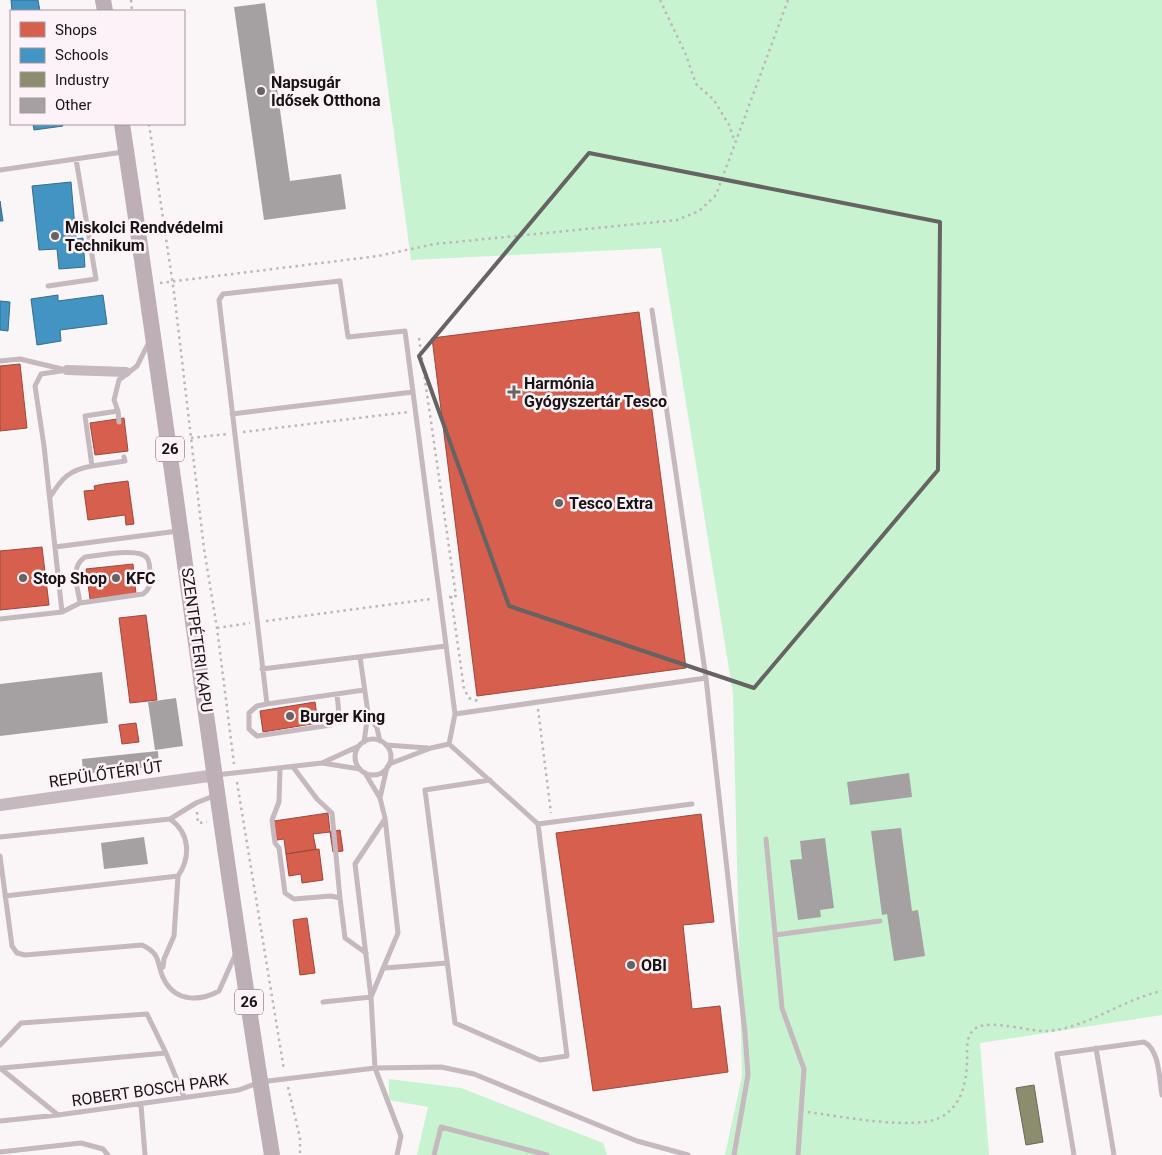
<svg xmlns="http://www.w3.org/2000/svg" width="1162" height="1155" font-family="Roboto,sans-serif">
	<style>
		.green { fill: #c7f3d1 }
		.shops { fill: #d6604d; stroke: #9d493c }
		.schools { fill: #4393c3; stroke: #366d8f }
		.industry { fill: #8c8c6e; stroke: #696853 }
		.building { fill: #a5a1a3 }
		.lines { fill: none; stroke-linecap: round; stroke-linejoin: round }
		.path { stroke: #bfb5ba; stroke-width: 2.5; stroke-dasharray: 2.5 4; stroke-linecap: butt }
		.service { stroke: #c5b8be; stroke-width: 5 }
		.minor { stroke: #c5b8be; stroke-width: 10 }
		.tertiary { stroke: #c5b8be; stroke-width: 12 }
		.primary { stroke: #beafb6; stroke-width: 16 }
		.marked { fill: none; stroke: #676364; stroke-width: 4; stroke-linejoin: round }
		.poi-dot { fill: #676364; stroke: #fdf2f7; stroke-width: 2 }
		.labels { text-anchor: middle; dominant-baseline: central; stroke-width: 5; stroke-linejoin: round; paint-order: stroke }
		.shield { fill: #fdf2f7; stroke: #5d5759; stroke-width: 1 }
		.shield-label { font-size: 15px; font-weight: bold; fill: #181415 }
		.poi-label { font-size: 16px; font-weight: bold; fill: #181415; stroke: #fdf2f7; text-anchor: start }
		.street-label { font-size: 16px; fill: #181415; stroke: #fdf2f7 }
	</style>
	<rect width="100%" height="100%" fill="#faf5f7"/>
	<path class="green" d="M376 0H1162V1015L980 1043 989 1155H725L742 1076 733 694 661 248 411 260Z
		M389 1079 461 1088 603 1143 607 1155H417L428 1107 389 1100Z"/>
	<path class="shops" d="M639 312 686 668 477 696 432 338Z
		M20 364 27 428 0 431V366Z
		M124 418 128 451 95 455 90 423Z
		M128 481 134 524 126 525 125 515 88 520 84 491 95 490 94 486 104 484Z
		M42 547 49 605 0 610V551Z
		M133 564 136 594 90 599 86 569Z
		M146 615 157 700 130 703 119 618Z
		M315 702 318 723 263 732 260 711Z
		M136 723 139 742 122 744 119 725Z
		M328 813 330 832 313 834 316 849 286 854 284 839 277 840 274 821Z
		M701 814 714 922 683 925 692 1009 720 1006 728 1072 593 1091 556 833Z
		M340 830 343 851 333 852 330 832Z
		M319 849 323 880 302 883 301 874 289 876 286 854Z
		M307 918 315 973 300 975 293 920Z"/>
	<path class="schools" d="M11 0H38L40 11H12Z
		M33 124H62L63 126 34 130Z
		M71 182 76 239 83 238 85 267 59 269 57 249 39 250 32 186Z
		M0 201 3 221H0Z
		M58 295V301L103 295 107 324 60 330 61 341 37 345 31 299Z
		M0 301 10 302 8 331 0 330Z"/>
	<path class="industry" d="M1034 1085 1043 1142 1026 1145 1016 1088Z"/>
	<path class="building" d="M265 3 290 181 341 174 346 209 264 220 234 7Z
		M102 672 108 723 0 736V684Z
		M176 698 183 746 155 750 148 702Z
		M158 751 159 766 83 774 82 759Z
		M909 773 912 797 850 805 847 782Z
		M901 828 912 911 918 910 925 956 894 961 887 914 882 915 871 831Z
		M144 837 148 864 104 869 101 843Z
		M825 838 834 908 820 910 821 917 798 920 790 860 802 859 800 841Z"/>
	<g class="lines">
		<path class="path" d="M131 0 132 11
			M660 0 686 55 696 84 714 100 729 125 735 142
			M149 124 174 292 204 549 217 628 234 764
			M160 283 378 256 435 244 677 220 699 211 716 195 788 0
			M419 338 456 596 449 597
			M243 432 408 412
			M191 438 227 434
			M451 596 464 689 469 698 478 701
			M266 621 431 599
			M217 628 250 623
			M538 709 551 813
			M237 782 284 1070
			M197 812 198 823 207 822
			M288 1087 300 1138V1155
			M808 1112C839 1116 918 1132 943 1116 962 1104 966 1083 967 1063 968 1051 964 1036 976 1028 991 1019 1030 1032 1048 1031 1087 1028 1123 999 1162 991"/>
		<path class="service" d="M0 170 123 152
			M48 286 96 279 76 159
			M652 310 706 678 745 1033 748 1075 734 1155
			M0 361 20 359 62 369
			M118 411 119 422
			M232 414 413 392
			M92 466 125 461 124 457
			M50 497C62 478 69 470 92 466L85 416 118 411 114 400 119 380 137 366 149 342
			M55 547 178 531
			M62 612 44 446 35 386 41 374 67 370
			M0 619 62 612 80 603 143 594C150 589 151 583 150 574 150 569 150 562 147 558 139 547 98 556 85 557 69 568 78 587 80 603
			M360 657 368 713 364 742
			M262 669 446 646
			M364 690 267 704 219 300 223 294 340 281 348 337 405 331 455 714 449 744 527 814 538 824 567 1056 540 1060 455 1023 425 790 490 780
			M267 704 257 706 249 713V729L257 736 331 725C342 717 338 707 337 695
			M368 714 377 728 380 741
			M455 714 706 678
			M355 757a18 18 0 1 1 36 0a18 18 0 1 1-36 0Z
			M386 745 428 748
			M322 763 359 746
			M389 764 431 748 449 744
			M293 767 317 799 332 813 340 898
			M280 769 279 802 272 820 275 843 279 848 285 893 294 899 331 896 340 898 345 938 366 953
			M216 775 322 763 360 769
			M380 798 387 767
			M538 824 692 804
			M0 837 170 819 196 803 216 795
			M766 839 782 1008 804 1069 798 1155
			M0 856 12 946 17 953 25 955 142 945C164 955 155 966 166 983 178 1002 201 1001 219 991L236 953
			M5 896 178 876C191 857 190 833 170 819
			M775 935 880 921
			M163 967 164 959 174 936 178 876
			M385 968 447 963
			M323 1002 371 997 355 864 385 819
			M0 1045 21 1023 147 1014 166 1053
			M1096 1048 1114 1155
			M0 1068 58 1115 239 1090 260 1082 375 1068 371 997 398 933 385 818 380 798 365 773
			M2 1068 166 1053 184 1097
			M141 1105 145 1155
			M0 1121 58 1115
			M0 1152 81 1143 103 1149 108 1155
			M397 1155 401 1136 375 1068 441 1067 474 1074 637 1141 688 1155
			M434 1155 441 1127 547 1155
			M1074 1155 1057 1054 1144 1042C1160 1050 1159 1079 1162 1095"/>
		<path class="minor" d="M67 370 126 372"/>
		<path class="tertiary" d="M0 805 216 775"/>
		<path class="primary" d="M103 0 105 11
			M122 124C174 467 216 812 272 1155"/>
	</g>
	<path class="marked" d="M589 153 940 222 938 470 754 688 509 606 419 356Z"/>
	<g class="poi-dot">
		<circle cx="261" cy="91" r="5"/>
		<circle cx="55" cy="236" r="5"/>
		<path d="M511.5 384.5h5v5h5v5h-5v5h-5v-5h-5v-5h5z"/>
		<circle cx="559" cy="503" r="5"/>
		<circle cx="23" cy="578" r="5"/>
		<circle cx="116" cy="578" r="5"/>
		<circle cx="290" cy="716" r="5"/>
		<circle cx="631" cy="965" r="5"/>
	</g>
	<g class="labels">
		<g class="shield">
			<rect x="156" y="436.5" width="28" height="25" rx="4"/>
			<rect x="235" y="989.5" width="28" height="25" rx="4"/>
		</g>
		<g class="shield-label">
			<text x="170" y="449">26</text>
			<text x="249" y="1002">26</text>
		</g>
		<g class="poi-label">
			<text x="271" y="82">Napsugár<tspan x="271" dy="18">Idősek Otthona</tspan></text>
			<text x="65" y="227">Miskolci Rendvédelmi<tspan x="65" dy="18">Technikum</tspan></text>
			<text x="524" y="383">Harmónia<tspan x="524" dy="18">Gyógyszertár Tesco</tspan></text>
			<text x="569" y="503">Tesco Extra</text>
			<text x="33" y="578">Stop Shop</text>
			<text x="126" y="578">KFC</text>
			<text x="300" y="716">Burger King</text>
			<text x="641" y="965">OBI</text>
		</g>
		<g class="street-label">
			<text transform="translate(197 640) rotate(82)">SZENTPÉTERI KAPU</text>
			<text transform="translate(106 774) rotate(-8)">REPÜLŐTÉRI ÚT</text>
			<text transform="translate(150 1090) rotate(-8)">ROBERT BOSCH PARK</text>
		</g>
	</g>
	<rect x="10" y="10" width="175" height="115" fill="#fdf2f7" stroke="#a1999d"/>
	<rect x="20" y="22" width="25" height="15" fill="#d6604d" stroke="#a1999d"/>
	<text x="55" y="35" font-size="15" fill="#181415">Shops</text>
	<rect x="20" y="48" width="25" height="15" fill="#4393c3" stroke="#a1999d"/>
	<text x="55" y="60" font-size="15" fill="#181415">Schools</text>
	<rect x="20" y="72" width="25" height="15" fill="#8c8c6e" stroke="#a1999d"/>
	<text x="55" y="85" font-size="15" fill="#181415">Industry</text>
	<rect x="20" y="98" width="25" height="15" fill="#a5a1a3" stroke="#a1999d"/>
	<text x="55" y="110" font-size="15" fill="#181415">Other</text>
</svg>
